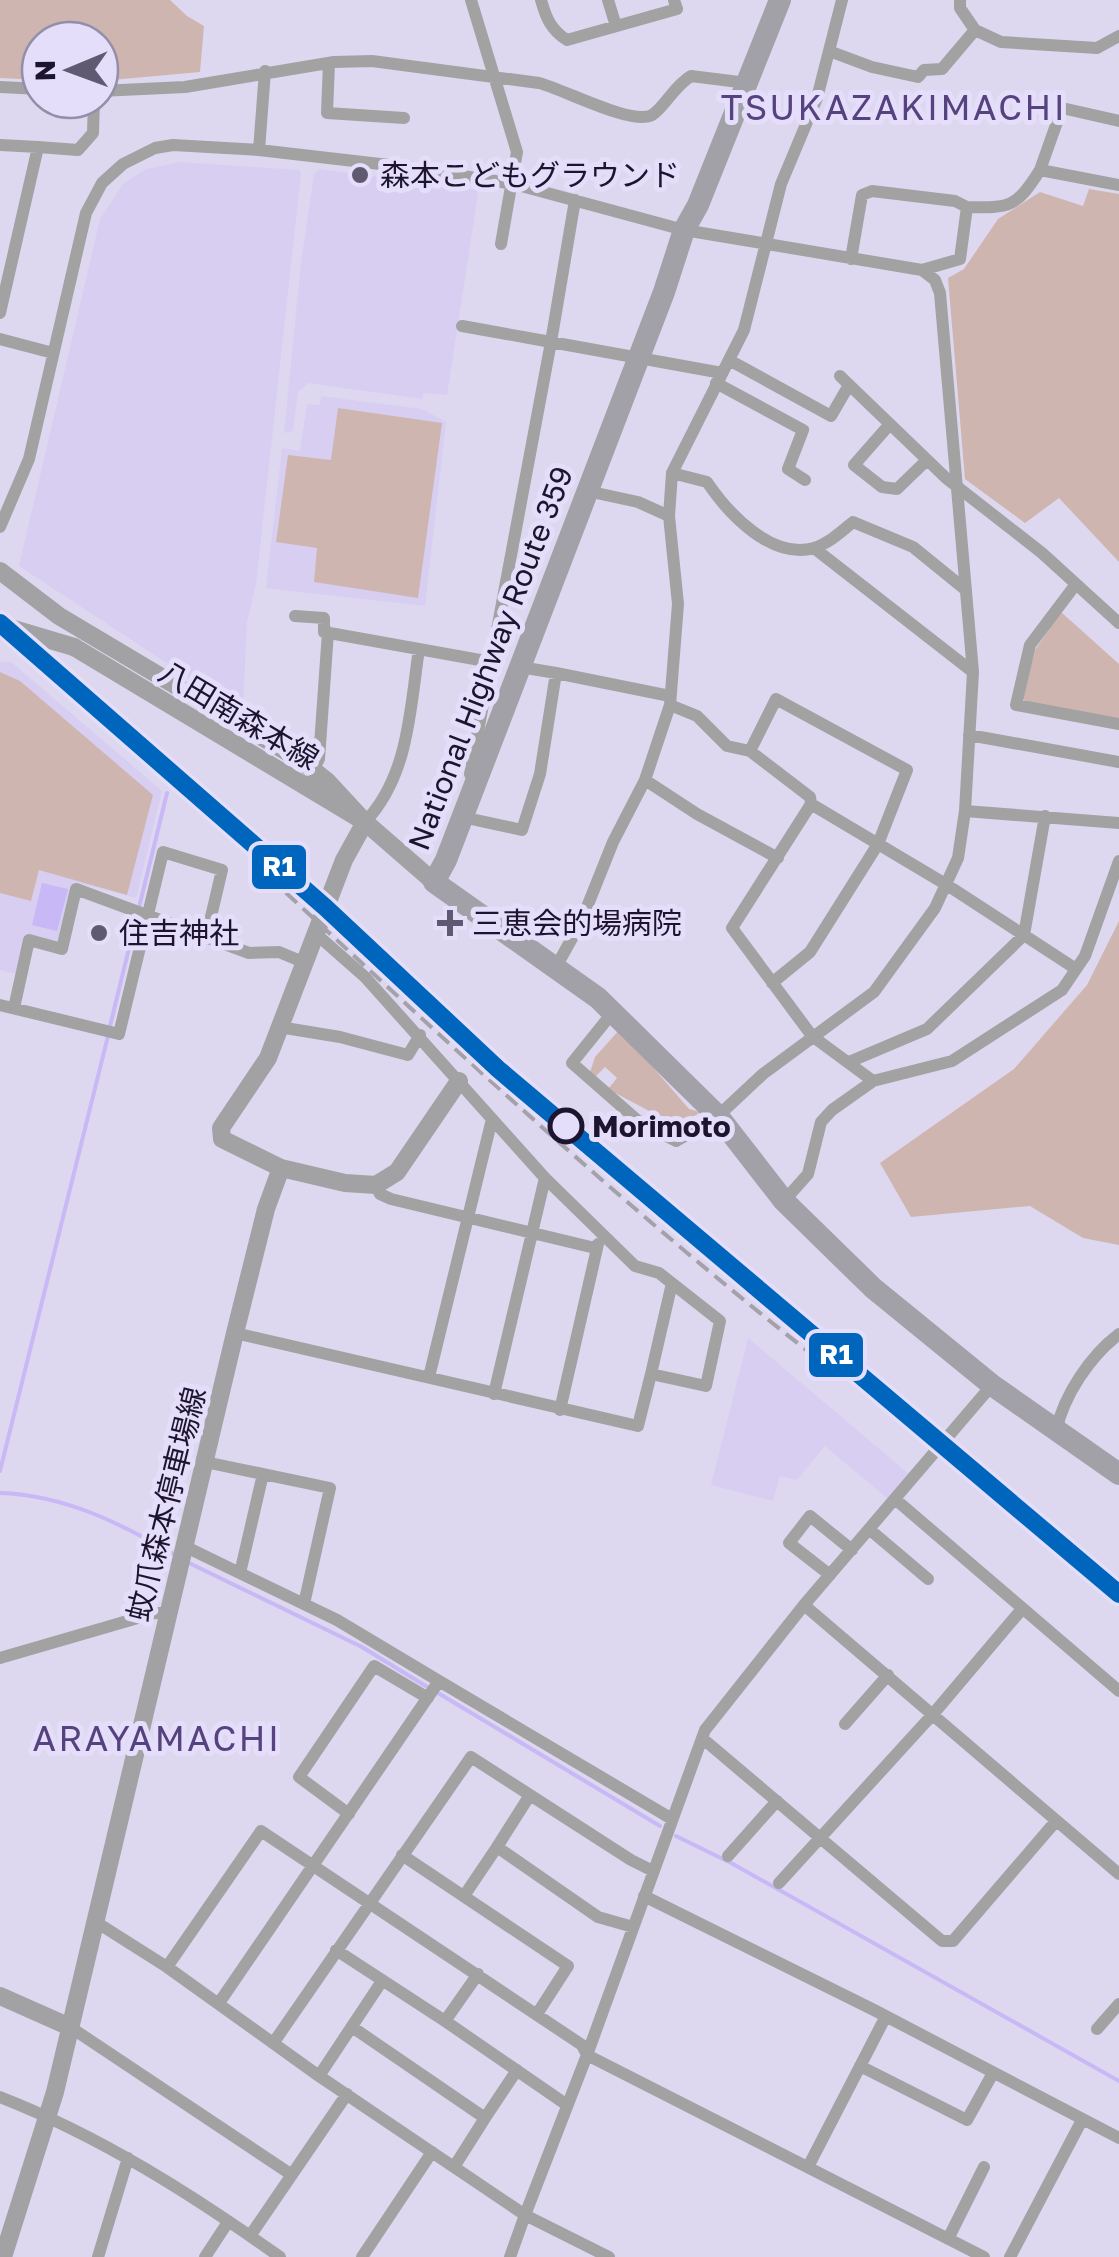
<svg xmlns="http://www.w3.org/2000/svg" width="1119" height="2257" font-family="'Golos Text','Noto Sans JP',sans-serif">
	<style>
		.built { fill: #d7cef2 }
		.green { fill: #cfb5af }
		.water { fill: #c8b8f5 }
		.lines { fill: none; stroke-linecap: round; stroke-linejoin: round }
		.stream { stroke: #c8b8f5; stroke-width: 4 }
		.street { stroke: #a2a2a3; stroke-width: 12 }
		.secondary { stroke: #a2a2a4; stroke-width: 18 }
		.highway { stroke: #a3a1a8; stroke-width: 22 }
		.rail { stroke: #a4a1ab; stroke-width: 4; stroke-dasharray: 15 8; stroke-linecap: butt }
		.secondary-bridge { stroke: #a2a2a4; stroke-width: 18 }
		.rail-1-casing { stroke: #e4defb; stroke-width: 25 }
		.rail-1 { stroke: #0065bd; stroke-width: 18 }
		.poi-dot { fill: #605972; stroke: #e4defb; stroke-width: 4 }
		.stop-dot { fill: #e4defb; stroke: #1d152f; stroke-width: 5 }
		.labels { text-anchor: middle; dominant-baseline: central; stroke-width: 10; stroke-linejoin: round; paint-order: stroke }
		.poi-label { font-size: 30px; fill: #1d152f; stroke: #e4defb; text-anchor: start }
		.street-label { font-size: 30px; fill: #1d152f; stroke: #e4defb }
		.stop-label { font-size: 30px; font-weight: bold; fill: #1d152f; stroke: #e4defb; text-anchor: start }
		.quarter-label { font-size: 35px; letter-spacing: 2.5px; fill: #55427e; stroke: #e4defb }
		.line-badge { stroke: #e4defb; stroke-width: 4 }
		.badge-label { font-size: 28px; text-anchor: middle; font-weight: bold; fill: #fff }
	</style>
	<rect width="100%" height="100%" fill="#ddd8ef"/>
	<path class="built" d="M179 162 300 170 301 174 256 584 247 622 243 706H232L19 566 100 219 123 184 146 169Z
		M319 169 477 190 478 194 447 395 424 393 422 399 308 383 298 392 293 431 284 433 301 262 314 174Z
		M321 396 422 409 446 422 425 606 266 588 282 448 300 451 307 404 320 405Z
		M0 662H11L162 791 136 898 74 882 61 938 56 942 25 935 16 974 0 970Z
		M748 1338 909 1474 888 1499 825 1446 797 1480 780 1476 773 1501 711 1485Z"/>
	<path class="green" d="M0 0H170L187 16 204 26 200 72 100 81V40H40V80L0 78Z
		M1089 189 1119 194V562L1059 498 1025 523 965 479 948 278 964 269 998 219 1040 192 1083 206Z
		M338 408 442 423 418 598 314 582 317 548 276 542 288 455 331 460Z
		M1061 612 1119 664V722L1024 701 1022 696 1035 650Z
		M0 672 20 681 153 795 127 895 39 870 31 901 0 893Z
		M1119 921V1245L1083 1238 1030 1206 911 1217 880 1163 1014 1069 1087 985Z
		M620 1029 689 1109 700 1112 679 1127 608 1089 617 1078 605 1067 595 1077 590 1072 595 1057Z"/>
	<path class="water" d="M42 883 68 889 57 931 32 925Z"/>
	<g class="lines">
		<path class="stream" d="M110 1026 167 793
			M0 1471 108 1036
			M0 1493C65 1495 122 1524 177 1556
			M185 1561 362 1647 429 1688
			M438 1693 660 1826
			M676 1836 733 1864 1119 2081"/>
		<path class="street" d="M471 0 517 152 501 244
			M541 0C546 18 551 30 567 40L677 9 674 0
			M608 0 616 26
			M960 0V8L975 30 1001 42 1097 48 1119 36
			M829 51 872 67 918 77 924 70 942 69 975 30
			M329 63 327 113 404 118
			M0 87 40 89
			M100 91 185 87 334 62 372 61 539 83C563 89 632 126 652 115 664 108 674 86 691 76L747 83
			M1119 121 1062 108 1040 170 1119 185
			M0 145 38 147 0 313
			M38 147 78 150 93 133 94 100
			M259 150 265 71
			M967 207C1010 208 1016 208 1040 170
			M851 259 862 195 872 191 955 201 967 207 960 259 922 270
			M462 326 551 342 575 200
			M0 339 53 353
			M729 360 831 416 849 385
			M840 376 946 478 1042 553 1119 623
			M716 383 803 430 788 469 805 480
			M890 424 854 465 882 487 897 489 927 460
			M672 473 707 482C728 513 771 560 814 548 829 543 841 532 853 522L913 547 966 590
			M587 491 638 502 669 516
			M0 527 29 459 86 213 102 183 123 164 155 148 173 145 259 150 406 167 514 184 684 230 922 270 935 280 940 293 973 672 965 811 958 858 935 908 874 992 763 1074 718 1116 676 1141 637 1120 572 1063 613 1012
			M814 548 973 672
			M1076 584 1030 645 1016 705 1119 724
			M295 616 324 618V632L491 662
			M556 673 670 696
			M670 705 697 716 727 746 750 751 776 699 907 770 878 844 810 952 772 983
			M969 735 1119 762
			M750 751 810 797 811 804 947 885 1076 969
			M313 770 319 759 328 632
			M470 774 551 342 722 373
			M645 780 697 814 778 858
			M811 804 732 928 812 1036 873 1081
			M965 811 1119 823
			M462 813V817L522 830 540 774 556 673 520 667
			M365 822C409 776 410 709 419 649
			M556 967 581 922 613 842 645 780 670 705 678 604 669 516 672 473 744 330 781 184 817 98 842 0
			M0 1005 119 1034 163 852 222 870 206 938
			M14 1008 29 940 62 949 76 889 249 953 279 952 303 962
			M279 1027 340 1037 408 1055 420 1035
			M849 1062 927 1029 1024 935 1045 816
			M376 1185 380 1194 391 1199 595 1248
			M784 1201 808 1174 821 1122 832 1110 873 1081 952 1061 1062 990 1085 956 1119 861
			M235 1333 638 1426 651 1374 706 1386 720 1321 659 1273 635 1266 545 1178 365 977 315 933
			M651 1374 672 1283
			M429 1377 492 1119
			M494 1394 545 1178
			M560 1410 598 1244
			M1056 1431C1064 1395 1090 1356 1119 1334
			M205 1462 330 1488 304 1604
			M895 1499 1119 1691
			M869 1529 928 1579
			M184 1546 337 1620 439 1681 219 2003
			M240 1573 263 1474
			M830 1575 789 1543 810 1516 852 1550
			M804 1605 1119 1874
			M0 1658 155 1613H168
			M439 1681 672 1819
			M845 1724 888 1675
			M702 1738 942 1941H953L1056 1821
			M530 1795 497 1847 598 1917 633 1927
			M349 1814 299 1777 374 1666 428 1698
			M402 1855 568 1966 537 2014
			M728 1856 777 1801
			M779 1883 934 1713 1022 1609
			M464 1896 497 1847
			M644 1896 874 2010 1119 2138
			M96 1922 167 1967 319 2076 525 2215 510 2257
			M336 1950 445 2021 478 1974
			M167 1967 261 1831 582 2045 587 2055 984 2257
			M445 2021 567 2105
			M70 2027 292 2175
			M352 2027 485 2118 517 2070
			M1097 2029 1119 2004
			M274 2042 471 1757 631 1860 653 1871
			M860 2066 967 2120 993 2073
			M319 2076 382 1981
			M0 2097C100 2136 193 2195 280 2257
			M454 2167 485 2118
			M808 2167 886 2016
			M250 2236 347 2094
			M948 2239 984 2167
			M98 2257 128 2158
			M205 2257 228 2222
			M362 2257 432 2152
			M609 2257 525 2215 587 2055 705 1730 804 1605 992 1385
			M1010 2257 1082 2120"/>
		<path class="secondary" d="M0 571 59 616 299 759 327 781 365 822 344 860 268 1058 221 1128 222 1139 281 1168 345 1183 376 1185 397 1172 459 1081
			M74 647 365 822 434 882
			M0 1996 70 2027
			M3 2257 55 2092 235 1333 266 1209 281 1168"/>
		<path class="highway" d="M780 0 698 205 684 230 664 292 446 860 434 882 598 998 718 1116 784 1201 873 1288 992 1385 1119 1474"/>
		<path class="rail" d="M0 623 326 908 498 1069 1119 1594
			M269 877C454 1049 638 1220 837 1374"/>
		<path class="secondary-bridge" d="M0 625 74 647"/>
		<defs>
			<path id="rail-1" d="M0 623 326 908 498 1069 1119 1594"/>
		</defs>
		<use href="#rail-1" class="rail-1-casing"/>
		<use href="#rail-1" class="rail-1"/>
	</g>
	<g class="poi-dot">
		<circle cx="360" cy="175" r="10"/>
		<path d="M445 908h10v10h10v10h-10v10h-10v-10h-10v-10h10z"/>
		<circle cx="99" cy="933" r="10"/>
	</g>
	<circle class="stop-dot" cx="566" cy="1126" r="16"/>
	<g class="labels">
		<g class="poi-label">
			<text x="380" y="175">森本こどもグラウンド</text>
			<text x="472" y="923">三恵会的場病院</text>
			<text x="119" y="933">住吉神社</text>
		</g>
		<g class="street-label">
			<text transform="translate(490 658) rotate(-69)">National Highway Route 359</text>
			<text transform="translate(239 715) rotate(31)">八田南森本線</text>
			<text transform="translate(166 1504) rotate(-76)">蚊爪森本停車場線</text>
		</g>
		<g class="stop-label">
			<text x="592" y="1126">Morimoto</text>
		</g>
		<g class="quarter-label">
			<text x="894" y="107">TSUKAZAKIMACHI</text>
			<text x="157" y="1738">ARAYAMACHI</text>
		</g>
	</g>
	<g class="line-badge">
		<rect x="250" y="843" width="58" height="48" rx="10" fill="#0065bd"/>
		<rect x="807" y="1331" width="58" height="48" rx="10" fill="#0065bd"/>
	</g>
	<g class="badge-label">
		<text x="279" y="876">R1</text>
		<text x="836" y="1364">R1</text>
	</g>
	<g transform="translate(70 70) rotate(269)"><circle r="48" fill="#e4defb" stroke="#948ea9" stroke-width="2.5"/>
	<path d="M0-8L18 38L0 25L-18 38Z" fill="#605972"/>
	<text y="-15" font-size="28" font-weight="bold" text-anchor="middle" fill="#1d152f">N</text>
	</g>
</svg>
